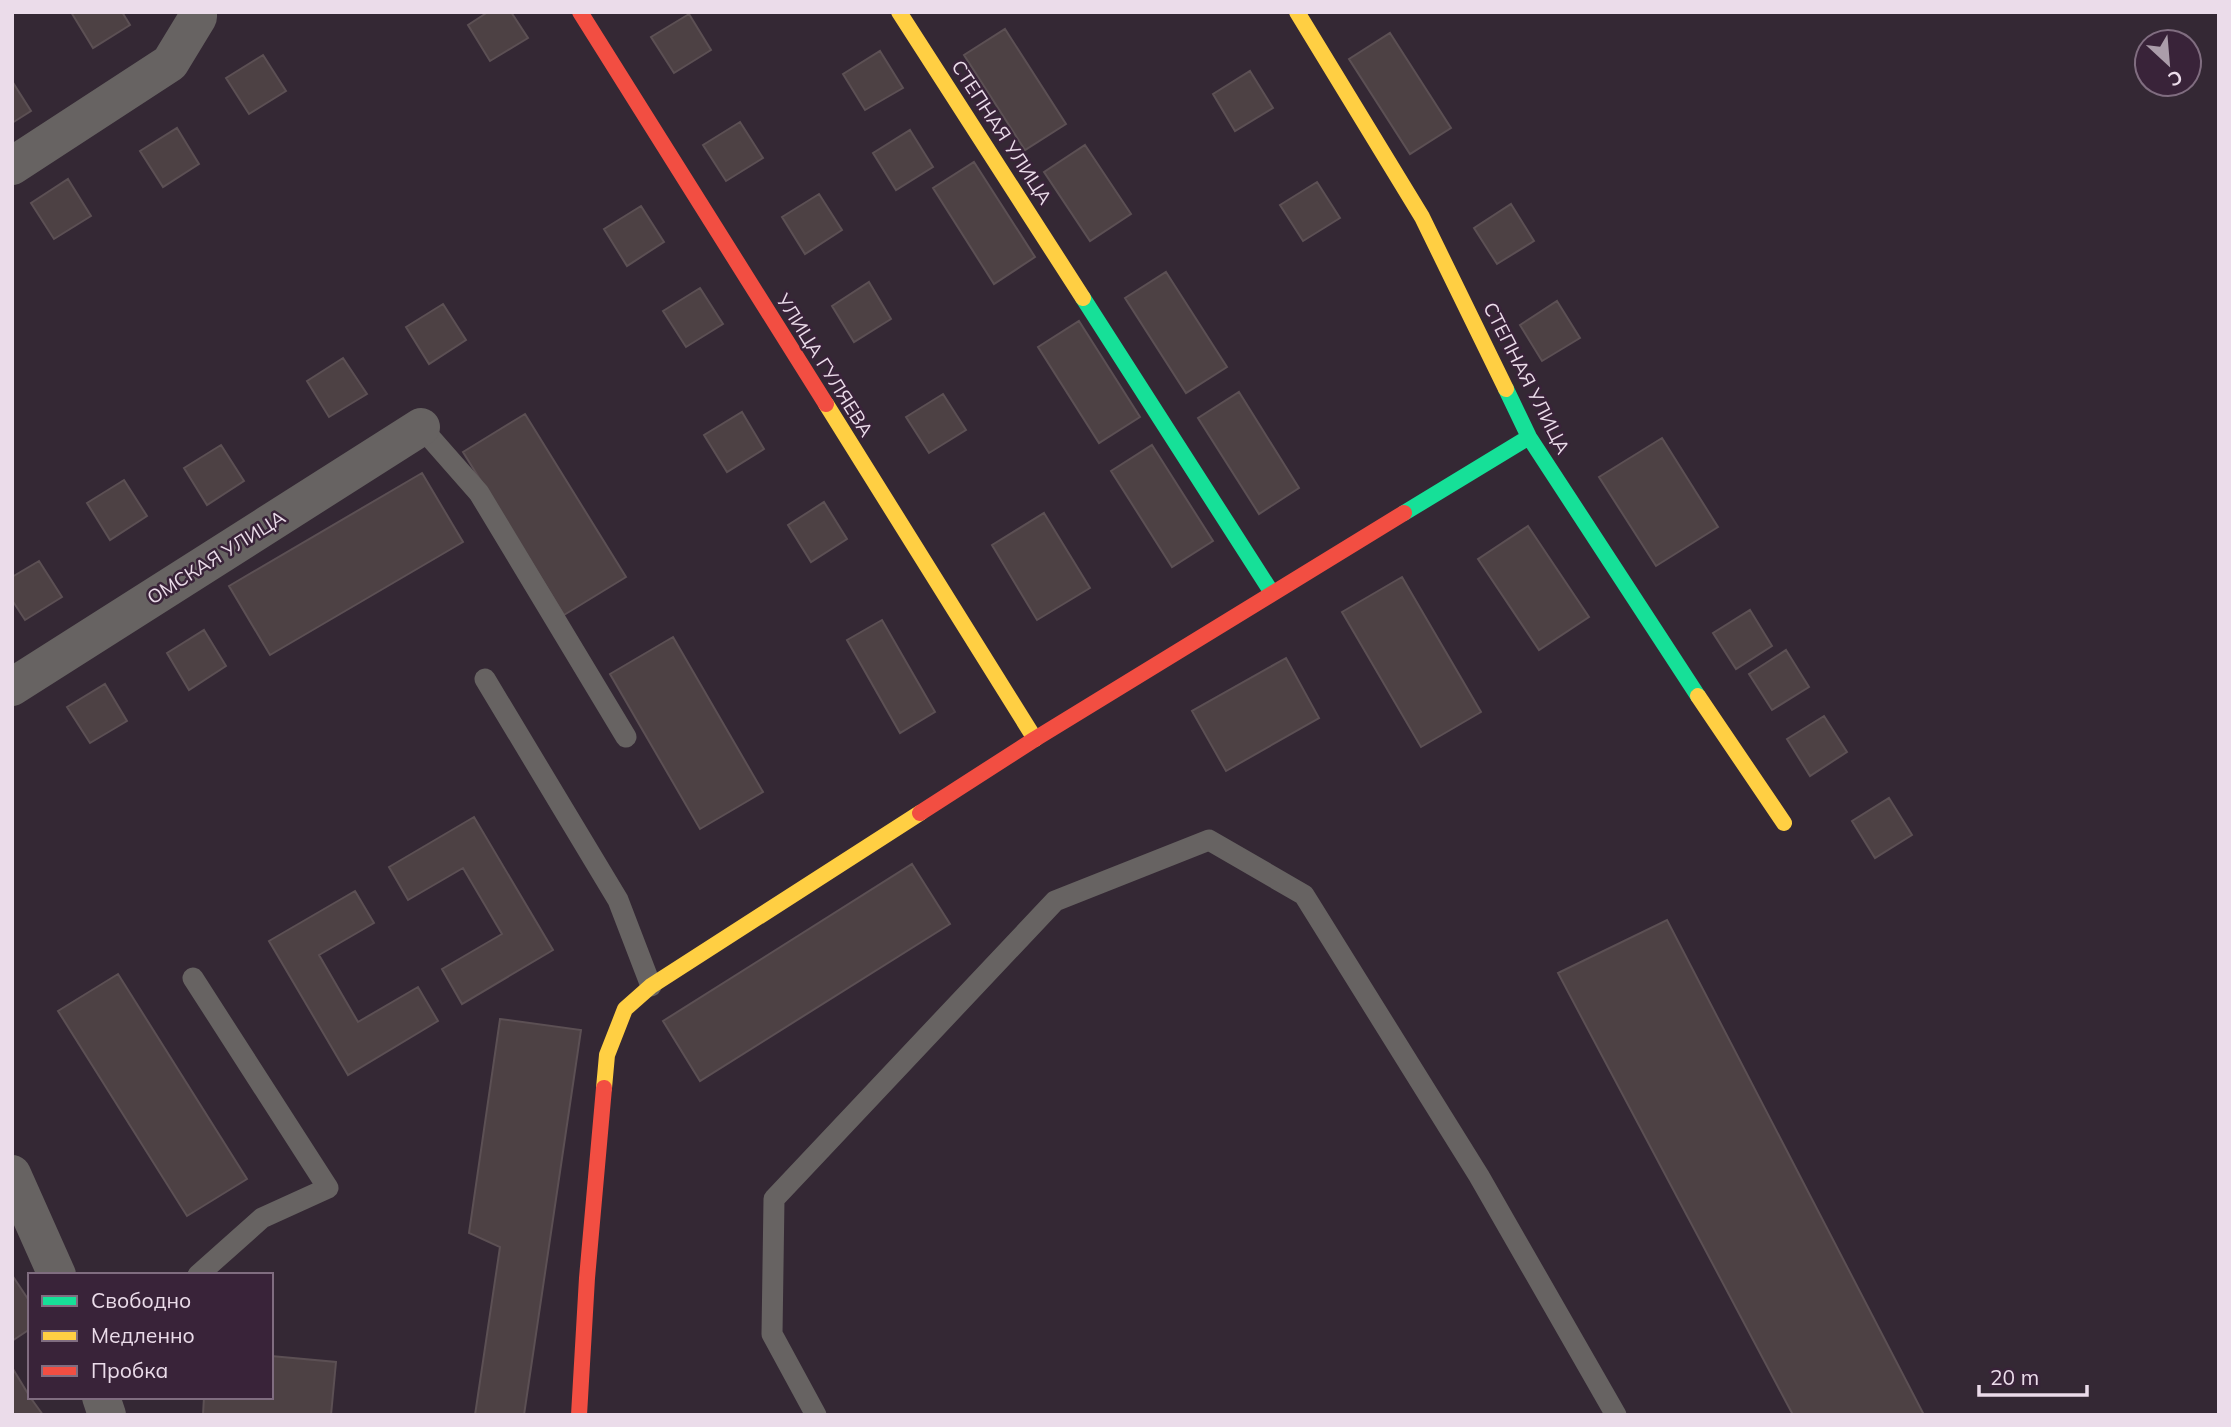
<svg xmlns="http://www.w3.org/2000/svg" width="2231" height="1427" font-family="Mulish,sans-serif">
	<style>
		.building { fill: #4d4144; stroke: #5c5054; stroke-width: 2 }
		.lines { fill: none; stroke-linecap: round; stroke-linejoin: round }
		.lane { stroke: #676362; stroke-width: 21 }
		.street { stroke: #676362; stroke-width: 38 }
		.fast { stroke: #16e098; stroke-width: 16 }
		.slow { stroke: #ffcf43; stroke-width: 16 }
		.jam { stroke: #f24e42; stroke-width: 16 }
		.labels { text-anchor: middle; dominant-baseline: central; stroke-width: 5; stroke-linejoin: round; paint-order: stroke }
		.street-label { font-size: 19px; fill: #ebdcea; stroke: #392339 }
	</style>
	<rect width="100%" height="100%" fill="#342834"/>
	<path class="building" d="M71 12H122L130 25 93 48Z
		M488 12H511L528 38 490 61 468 25Z
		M689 14 711 50 674 73 651 37Z
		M1005 29 1066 124 1025 150 964 55Z
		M1390 33 1451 128 1410 154 1349 59Z
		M880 51 903 88 865 110 843 74Z
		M263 55 286 91 249 114 226 78Z
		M1250 71 1273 108 1235 131 1213 94Z
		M12 81 31 111 12 123Z
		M740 122 763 158 726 181 703 145Z
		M177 128 199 164 163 187 140 151Z
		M910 130 933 167 896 190 873 153Z
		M1085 145 1131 214 1090 241 1044 172Z
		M974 162 1035 257 994 284 933 188Z
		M68 179 91 216 54 239 31 203Z
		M1317 182 1340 218 1303 241 1280 205Z
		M819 194 842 230 805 254 782 217Z
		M1511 204 1534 241 1497 264 1474 228Z
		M641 206 664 242 627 266 604 229Z
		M1166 272 1227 367 1186 393 1125 298Z
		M869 282 891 319 854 342 832 306Z
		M700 288 723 324 686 347 663 311Z
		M1557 301 1580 338 1542 361 1520 325Z
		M443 304 466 340 429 364 406 327Z
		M1079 321 1140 417 1099 443 1038 347Z
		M343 358 367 394 329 417 307 381Z
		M1239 392 1299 488 1259 514 1198 418Z
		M943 394 966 430 929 453 906 417Z
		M742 412 764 449 727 472 704 435Z
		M525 414 626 577 564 615 463 452Z
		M1662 438 1718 527 1656 566 1599 477Z
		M221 445 244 481 207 505 184 468Z
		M1152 445 1213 541 1172 567 1111 471Z
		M422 473 463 542 270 655 229 586Z
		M124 480 147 516 110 540 87 503Z
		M824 502 847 539 811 562 788 525Z
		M1044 513 1090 588 1037 620 992 545Z
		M1528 526 1589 617 1539 650 1478 559Z
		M39 561 62 597 25 620 12 600V577Z
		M1402 577 1481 712 1421 747 1342 612Z
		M1750 610 1772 646 1736 669 1713 633Z
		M882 620 935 712 900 733 847 640Z
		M204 630 226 666 189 690 167 653Z
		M673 637 763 792 700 829 610 674Z
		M1786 650 1809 687 1772 710 1749 674Z
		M1286 658 1319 718 1226 771 1192 711Z
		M105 684 127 721 90 743 67 707Z
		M1824 716 1847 752 1810 776 1787 739Z
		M1889 798 1912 835 1875 858 1852 821Z
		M474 817 553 950 462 1004 442 969 502 934 463 868 408 900 389 867Z
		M912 864 950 924 700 1081 663 1021Z
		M355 891 374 923 319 955 358 1022 418 987 438 1021 348 1075 269 941Z
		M1667 920 1924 1415H1793L1558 973Z
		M118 974 247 1179 187 1216 58 1011Z
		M500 1019 581 1030 524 1415H475L500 1247 469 1233Z
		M12 1275 30 1302V1329L12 1341Z
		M271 1356 336 1362 331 1415H203L204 1397H271Z
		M13 1369 30 1397 43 1415H12Z"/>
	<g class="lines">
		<path class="lane" d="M421 427 479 493 626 737
			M485 679 618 900 651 986
			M193 978 328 1188 262 1218 198 1275
			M816 1415 772 1334 774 1199 1055 901 1209 840 1304 895 1479 1176 1616 1415"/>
		<path class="street" d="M12 166 170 63 198 17V12
			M12 687 421 427
			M12 1174 57 1275
			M101 1397 107 1415"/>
		<path class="fast" d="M1083 298 1272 593
			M1506 389 1529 437 1698 696
			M1404 513 1529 437"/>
		<path class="slow" d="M899 12 1083 298
			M1297 12 1422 217 1506 389
			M826 404 1035 739
			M1698 696 1784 823
			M604 1088 607 1055 625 1009 651 986 920 813"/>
		<path class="jam" d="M580 12 826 404
			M920 813 1035 739 1404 513
			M579 1415 587 1278 604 1088"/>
	</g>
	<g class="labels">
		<g class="street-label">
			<text transform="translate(1002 132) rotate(57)">СТЕПНАЯ УЛИЦА</text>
			<text transform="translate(825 365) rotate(58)">УЛИЦА ГУЛЯЕВА</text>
			<text transform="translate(1527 378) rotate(63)">СТЕПНАЯ УЛИЦА</text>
			<text transform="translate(216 557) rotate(-32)">ОМСКАЯ УЛИЦА</text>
		</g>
	</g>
	<rect width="2231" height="1427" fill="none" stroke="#ebdcea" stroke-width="28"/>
	<rect x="28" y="1273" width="245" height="126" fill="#392339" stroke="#806d80" stroke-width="2"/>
	<rect x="42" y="1296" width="35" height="10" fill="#16e098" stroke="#806d80" stroke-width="2"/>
	<text x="91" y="1308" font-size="21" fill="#ebdcea">Свободно</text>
	<rect x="42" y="1331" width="35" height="10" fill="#ffcf43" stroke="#806d80" stroke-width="2"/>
	<text x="91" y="1343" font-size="21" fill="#ebdcea">Медленно</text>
	<rect x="42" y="1366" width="35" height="10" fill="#f24e42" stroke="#806d80" stroke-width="2"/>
	<text x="91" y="1378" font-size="21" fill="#ebdcea">Пробка</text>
	<g transform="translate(2168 63) rotate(154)"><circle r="33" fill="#392339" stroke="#806d80" stroke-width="2"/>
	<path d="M0-5L12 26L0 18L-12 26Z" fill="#ab9daa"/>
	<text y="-10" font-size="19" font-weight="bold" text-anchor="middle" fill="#ebdcea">С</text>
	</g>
	<path d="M1979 1385v10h108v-10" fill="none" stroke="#ebdcea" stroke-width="3.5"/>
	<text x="1990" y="1385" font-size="21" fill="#ebdcea" stroke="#392339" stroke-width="5" paint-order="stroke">20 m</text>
</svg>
